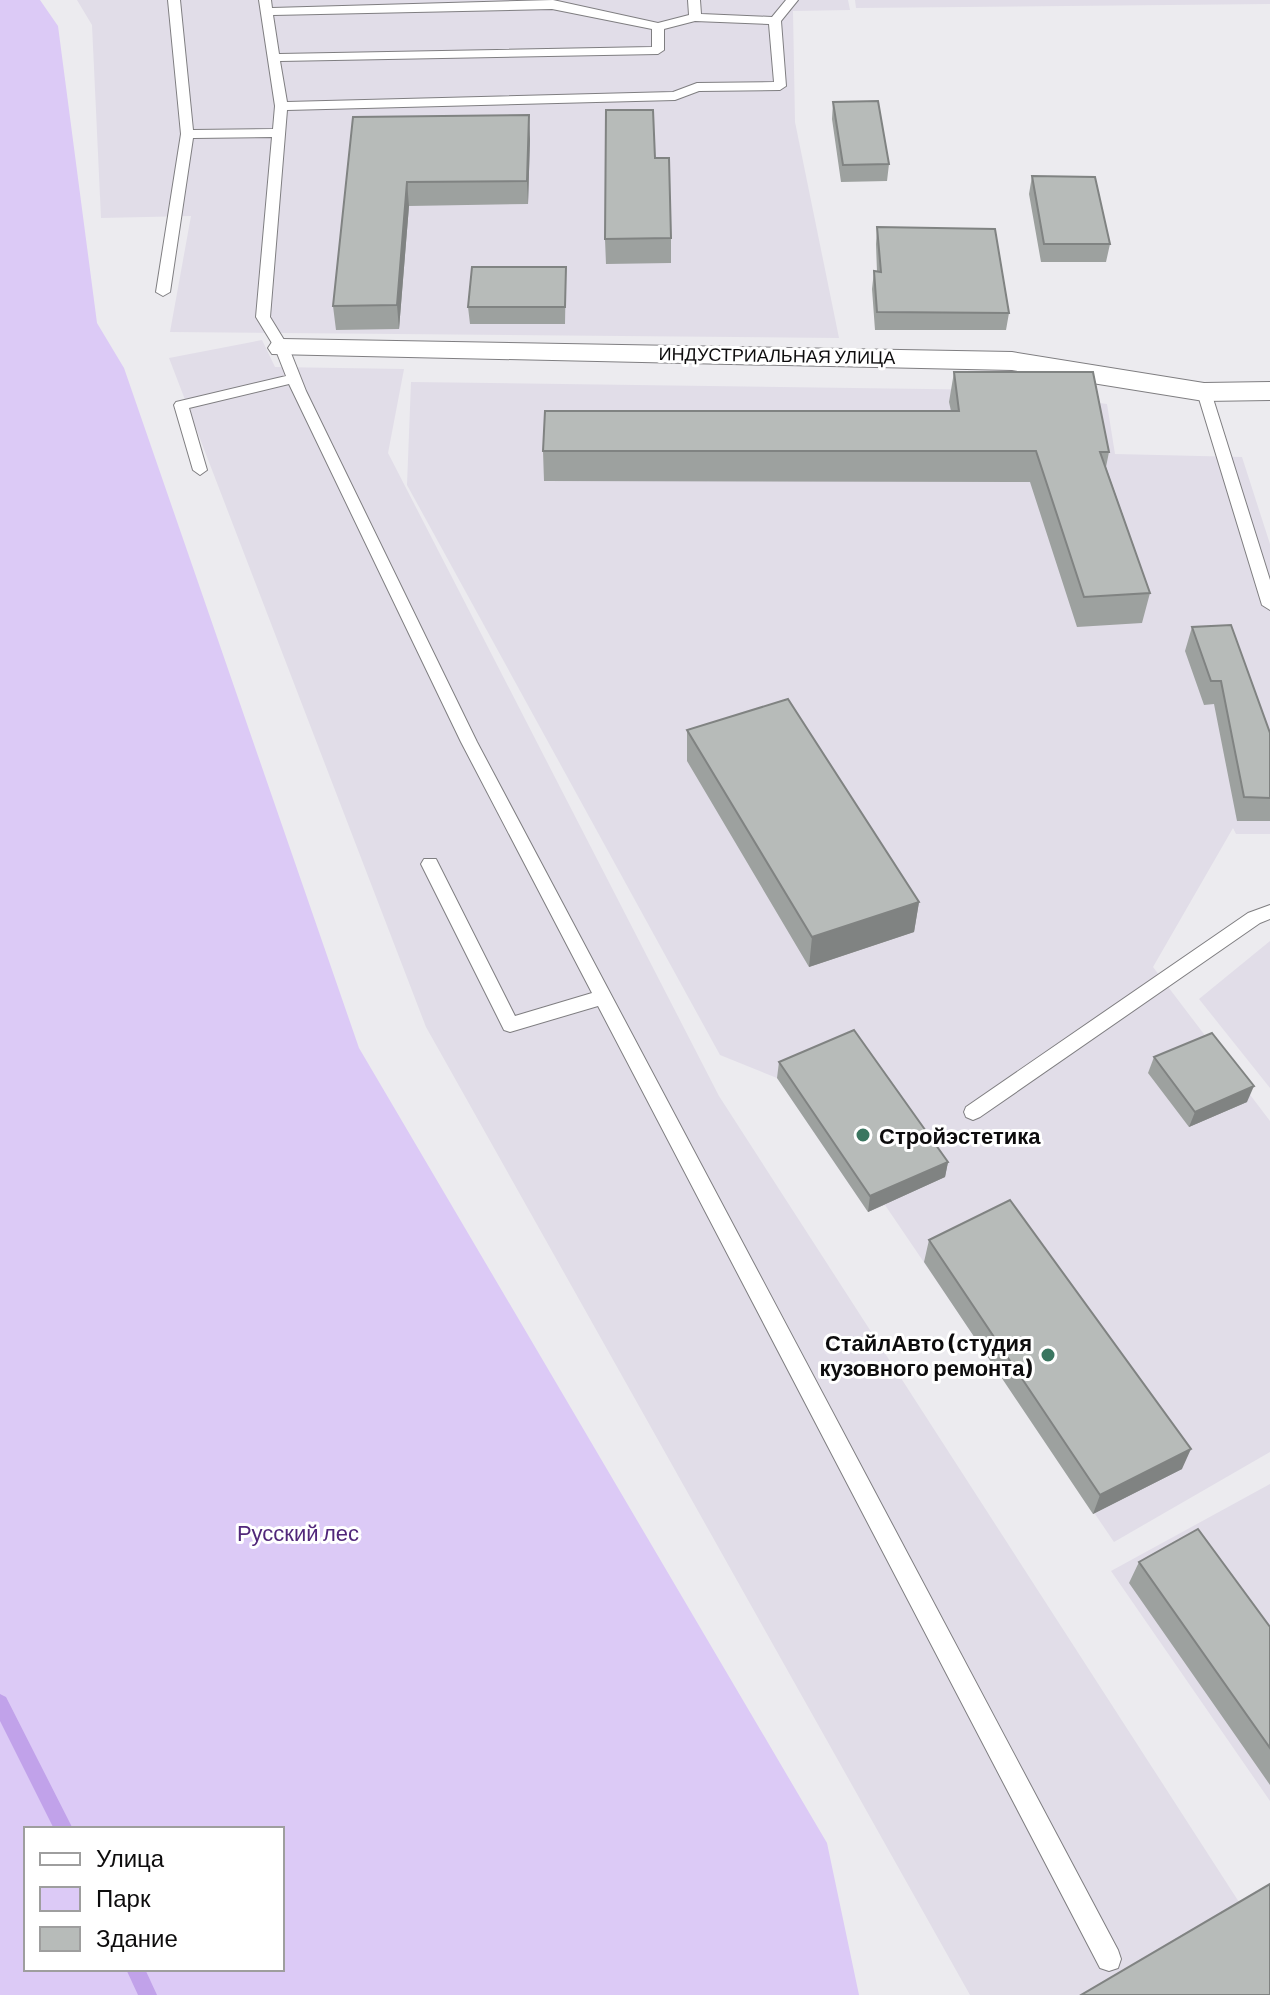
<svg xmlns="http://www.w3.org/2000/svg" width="1270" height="1995" font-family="Barlow,sans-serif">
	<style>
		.built { fill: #e1dde8 }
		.green { fill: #dccaf6; fill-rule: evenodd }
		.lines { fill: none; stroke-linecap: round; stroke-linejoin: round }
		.stream { fill: #c1a2ea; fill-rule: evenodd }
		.service-casing { stroke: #7f7e81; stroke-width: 2 }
		.minor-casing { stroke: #7f7e81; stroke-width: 2 }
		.service { fill: #fff; fill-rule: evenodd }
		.minor { fill: #fff; fill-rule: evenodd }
		.wall { fill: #9da19f }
		.shaded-wall { fill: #808382 }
		.building { fill: #b7bbb9; stroke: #808382; stroke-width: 2 }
		.poi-dot { fill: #3a7660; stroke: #fff; stroke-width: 3 }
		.labels { text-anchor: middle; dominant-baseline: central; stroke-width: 6; stroke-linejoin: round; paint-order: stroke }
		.far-street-label { font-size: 18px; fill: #0d0c0d; stroke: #fff }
		.poi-label { font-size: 22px; font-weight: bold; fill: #0d0c0d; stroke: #fff; text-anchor: start }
		.park-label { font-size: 22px; fill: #51277a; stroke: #fff }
	</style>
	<rect width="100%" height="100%" fill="#ecebef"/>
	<path class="built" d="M77 0H848L850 10 793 11 795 122 839 338 170 332 191 216 101 218 92 25Z
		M855 0H1270V4L856 8Z
		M262 340 275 367 404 369 388 453 719 1096 1248 1916 1114 1995H970L426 1027 169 358Z
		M411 382 1000 390 1107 404 1115 454 1242 457 1270 544V834H1236L1233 828 1153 967 1270 1121V1452L1114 1542 885 1205 868 1212 777 1078 720 1055 407 485Z
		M1270 941V1088L1199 999Z
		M1270 1484V1801L1111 1571Z"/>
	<path class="green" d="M0 0H40L58 26 97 323 124 368 359 1048 827 1843 859 1995H0ZM26 1829H282V1969H26Z"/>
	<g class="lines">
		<path class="stream" d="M0 1694 6 1697 73 1829H54L0 1721Z
			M126 1969H145L157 1995H138Z"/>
		<defs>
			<path id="service" d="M168 0H180L193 130 273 129 275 106 259 0H271L272 8 553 0 658 23 689 15 688 0H700L701 14 772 17 786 0H798L781 21 786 86 780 90 699 91 675 100 287 110 270 317 289 348 306 391 477 742 1118 1950 1121 1959 1118 1968 1109 1971 1100 1968 598 1006 510 1032 504 1030 421 864 424 859H436L515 1016 592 993 461 742 289 384 189 408 207 470 200 475 193 470 174 405 176 402 286 376 275 348 256 317 272 137 193 138 170 292 163 296 156 292 181 134ZM552 9 652 29V47L279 54 273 15ZM695 21 769 24 774 82 697 83 673 92 287 102 280 61 658 54 664 50V29Z
				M1204 388 1211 392 1270 580V610L1262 605 1197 392Z
				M1270 905V919L1260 923 980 1117 973 1120 966 1117 964 1112 966 1107 1248 913Z"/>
			<path id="minor" d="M282 339 1012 352 1204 383 1270 382V400L1204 401 1012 370 272 354 268 348 272 342Z"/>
		</defs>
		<use href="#service" class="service-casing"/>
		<use href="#minor" class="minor-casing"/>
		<use href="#service" class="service"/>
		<use href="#minor" class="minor"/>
	</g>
	<path class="wall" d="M833 102 889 164 887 181 841 182 832 119Z
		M353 117 530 139 528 204 409 206 399 329 336 330 333 306Z
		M655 158 671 238V263L606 264 605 239Z
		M1032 176 1110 244 1106 262H1041L1029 194Z
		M877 227 1009 313 1006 330H875L872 289 874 271 877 272 876 244Z
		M566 267 565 324H470L468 307Z
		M954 372 1109 452 1106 467 1150 593 1142 623 1077 627 1030 482 544 481 543 451 951 411 949 402Z
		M1192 627 1270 733V821H1237L1214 704 1204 705 1185 651Z
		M687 730 919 902 914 932 809 967 687 761Z
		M1154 1057 1247 1102 1189 1127 1148 1073Z
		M779 1062 948 1162 945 1177 868 1212 777 1078Z
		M929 1240 1182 1469 1093 1514 924 1262Z
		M1139 1562 1270 1627V1785L1129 1583Z"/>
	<path class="shaded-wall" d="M529 115 530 139 528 204 527 181Z
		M407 182 409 206 399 329 397 305Z
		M919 902 914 932 809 967 812 937Z
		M1254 1086 1247 1102 1189 1127 1195 1112Z
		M948 1162 945 1177 868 1212 870 1196Z
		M1191 1449 1182 1469 1093 1514 1100 1495Z"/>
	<path class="building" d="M878 101 889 164 843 165 833 102Z
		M606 110H653L655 158H669L671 238 605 239Z
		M529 115 527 181 407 182 397 305 333 306 353 117Z
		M1032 176 1095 177 1110 244H1044Z
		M877 227 995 229 1009 313 877 312 874 271 881 272Z
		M472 267H566L565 307H468Z
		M954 372H1093L1109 452H1100L1150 593 1084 597 1036 451H543L545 411H959Z
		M1231 625 1270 733V798L1244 797 1221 681H1211L1192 627Z
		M788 699 919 902 812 937 687 730Z
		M854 1030 948 1162 870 1196 779 1062Z
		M1212 1033 1254 1086 1195 1112 1154 1057Z
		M1010 1200 1191 1449 1100 1495 929 1240Z
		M1198 1529 1270 1627V1748L1139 1562Z
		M1270 1884V1995H1081Z"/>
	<g class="poi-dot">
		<circle cx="863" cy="1135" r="8"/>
		<circle cx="1048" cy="1355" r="8"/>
	</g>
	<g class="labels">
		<g class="far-street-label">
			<text transform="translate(777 355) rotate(1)">ИНДУСТРИАЛЬНАЯ УЛИЦА</text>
		</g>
		<g class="poi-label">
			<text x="879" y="1135">Стройэстетика</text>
			<text x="1032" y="1342" text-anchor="end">СтайлАвто (студия<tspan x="1032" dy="25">кузовного ремонта)</tspan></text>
		</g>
		<g class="park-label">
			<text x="298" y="1532">Русский лес</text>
		</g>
	</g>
	<rect x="24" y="1827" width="260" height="144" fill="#ffffff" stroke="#9e9e9e" stroke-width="2"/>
	<rect x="40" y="1853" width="40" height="12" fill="#ffffff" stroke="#9e9e9e" stroke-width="2"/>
	<text x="96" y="1867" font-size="24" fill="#0d0c0d">Улица</text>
	<rect x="40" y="1887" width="40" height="24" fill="#dccaf6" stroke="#9e9e9e" stroke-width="2"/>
	<text x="96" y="1907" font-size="24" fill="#0d0c0d">Парк</text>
	<rect x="40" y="1927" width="40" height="24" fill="#b7bbb9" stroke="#9e9e9e" stroke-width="2"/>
	<text x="96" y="1947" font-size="24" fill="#0d0c0d">Здание</text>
</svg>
